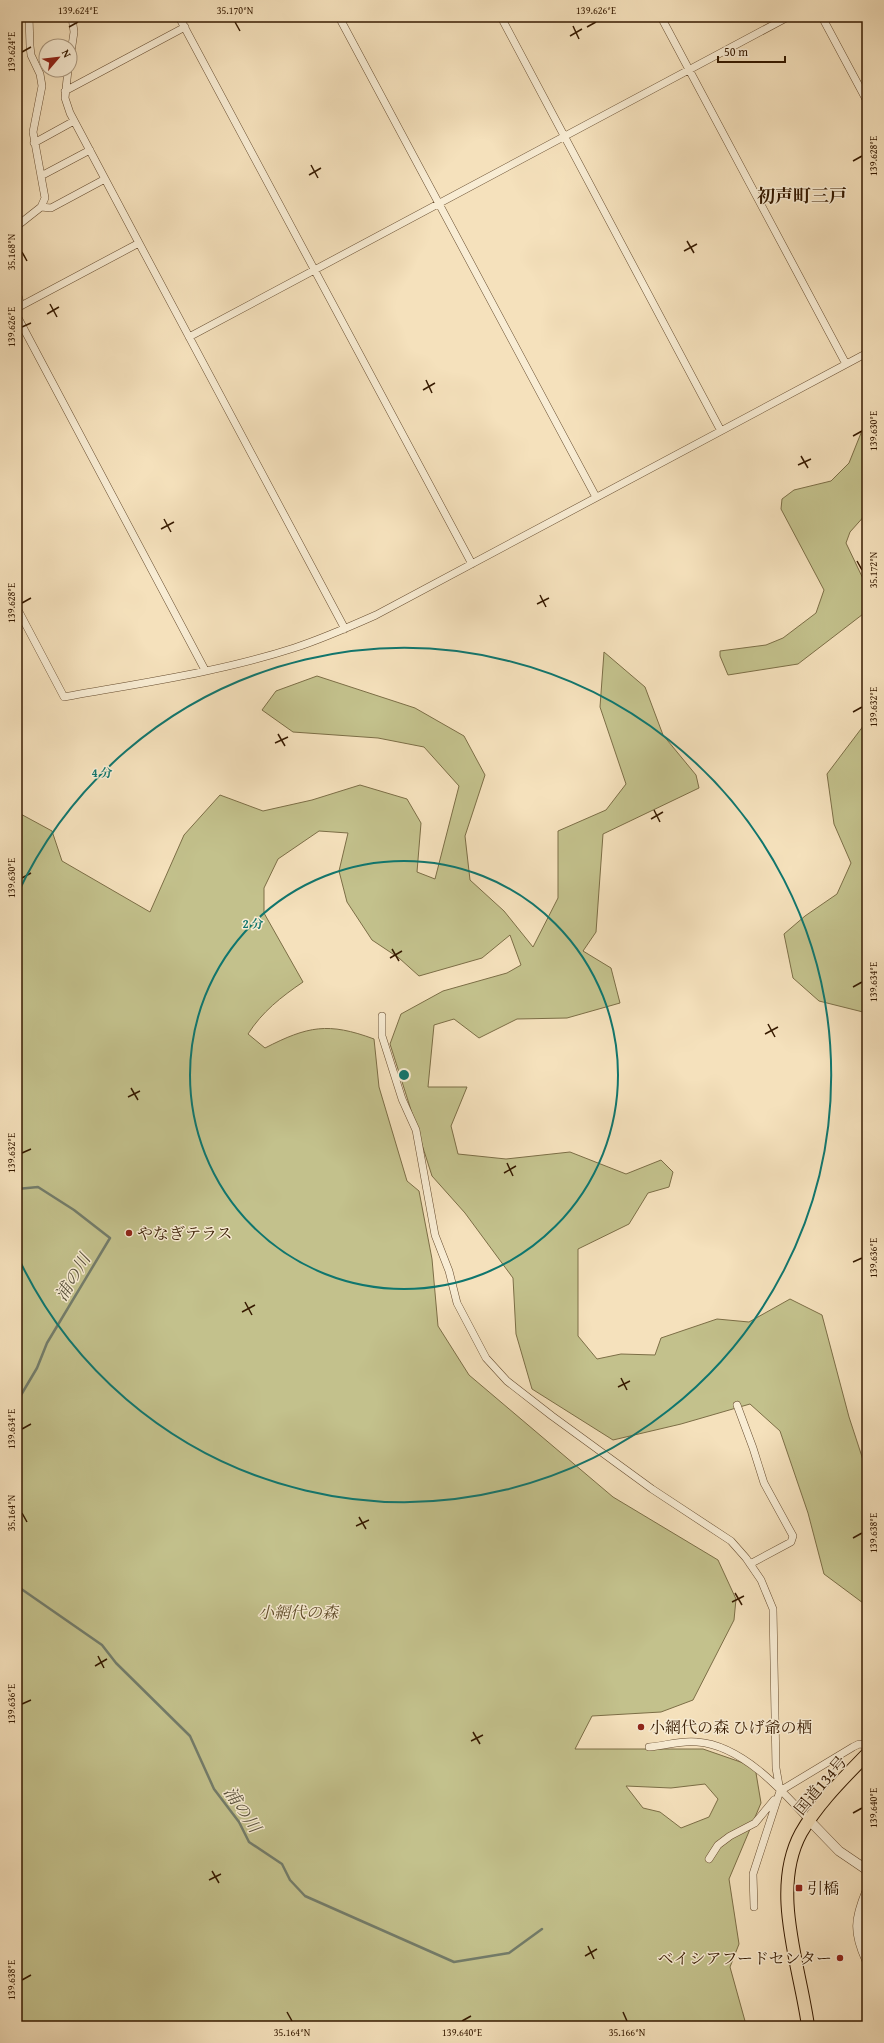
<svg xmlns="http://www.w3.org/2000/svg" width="884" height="2043" font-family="'Gentium Book Plus','Noto Serif JP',serif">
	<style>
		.green { fill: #c3c18c; stroke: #7c6e46; fill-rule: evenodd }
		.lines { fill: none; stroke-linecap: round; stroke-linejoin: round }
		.stream { stroke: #737c6a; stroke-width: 2.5 }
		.minor-casing { stroke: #664c2f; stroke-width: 8 }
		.tertiary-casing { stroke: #664c2f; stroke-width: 10 }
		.trunk-casing { stroke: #361a00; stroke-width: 14 }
		.minor { stroke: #f8ecd3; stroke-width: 7 }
		.tertiary { stroke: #f8ecd3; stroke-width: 9 }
		.trunk { stroke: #f5e1bc; stroke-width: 12 }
		.ticks { fill: none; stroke: #361a00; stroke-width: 1.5 }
		.ring { fill: none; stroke: #0f766e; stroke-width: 2 }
		.poi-dot { fill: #8f2418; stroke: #f8ecd3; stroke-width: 1.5 }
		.labels { text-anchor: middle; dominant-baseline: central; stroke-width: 3; stroke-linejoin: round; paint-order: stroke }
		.poi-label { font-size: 16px; fill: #361a00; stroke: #f8ecd3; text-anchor: start }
		.park-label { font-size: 16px; font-style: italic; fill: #604c2a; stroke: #f8ecd3 }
		.street-label { font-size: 16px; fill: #361a00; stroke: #f8ecd3 }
		.water-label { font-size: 17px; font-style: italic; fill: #5a533e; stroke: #f8ecd3 }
		.quarter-label { font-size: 18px; font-weight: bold; fill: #361a00; stroke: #f8ecd3 }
		.centre { fill: #0f766e; stroke: #f8ecd3; stroke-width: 2 }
		.ring-label { font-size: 12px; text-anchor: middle; font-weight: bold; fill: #0f766e; stroke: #f8ecd3; stroke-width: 3; stroke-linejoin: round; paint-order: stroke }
		.neatline { fill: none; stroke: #361a00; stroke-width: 1.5 }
		.ticks-label { font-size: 10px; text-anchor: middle; fill: #361a00 }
	</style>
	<rect width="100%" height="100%" fill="#f5e1bc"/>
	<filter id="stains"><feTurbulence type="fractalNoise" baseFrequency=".005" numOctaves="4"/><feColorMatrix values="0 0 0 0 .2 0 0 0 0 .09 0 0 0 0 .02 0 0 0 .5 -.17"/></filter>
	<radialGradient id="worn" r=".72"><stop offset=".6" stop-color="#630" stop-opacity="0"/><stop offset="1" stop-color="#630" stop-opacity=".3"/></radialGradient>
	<path class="green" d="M867 418V513L850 532 846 543 867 587V611L798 664 728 675 720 656V651L766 645 783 638 816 613 824 590 781 509 782 499 794 490 831 481 849 463Z
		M604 652 645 687 663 735 696 775 699 788 603 834 596 932 583 951 611 968 620 1003 567 1018 517 1019 479 1038 454 1019 434 1025 428 1087H467L451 1126 458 1154 506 1159 570 1152 626 1174 661 1160 673 1172 669 1187 648 1193 629 1224 578 1249V1336L597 1359 621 1354 655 1355 661 1338 717 1319 749 1322 790 1299 822 1315 849 1417 867 1472V1602L863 1603 824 1574 808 1513 780 1431 750 1404 681 1424 613 1440 532 1389 516 1334 513 1278 465 1213 432 1176 390 1044 401 1014 443 991 507 973 521 965 510 935 482 958 419 976 399 958 372 940 347 902 339 871 348 833 319 831 278 859 264 888V913L303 982C281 997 262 1012 248 1034L265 1048C308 1026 328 1022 374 1039L379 1087 407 1181 419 1191 432 1259 438 1326 469 1375 613 1497 718 1560 736 1599 734 1620 693 1700 661 1712 592 1716 575 1749H703L755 1767 761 1803 729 1879 739 1944 730 1967 745 2021 750 2026H17V812L52 831 62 861 150 912 184 835 220 795 263 811 312 800 360 785 407 799 421 823 417 872 435 879 459 786 424 747 378 738 293 732 262 710 276 691 317 676 415 708 464 736 485 775 465 836 470 880 504 911 533 947 558 898V831L606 810 626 784 600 707ZM705 1784 718 1799 709 1817 681 1828 660 1812 643 1808 626 1786 671 1788Z
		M867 721V1013L819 1001 793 978 784 934 805 916 837 894 851 863 834 824 827 774Z"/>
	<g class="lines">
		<path class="stream" d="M17 1189 38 1187 74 1210 110 1238 47 1343 37 1368 21 1395 17 1428
			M17 1586 102 1645 116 1663 190 1736 214 1789 239 1822 249 1842 282 1864 290 1880 305 1896 454 1962 509 1953 542 1929"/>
		<defs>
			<path id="minor" d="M179 17 472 564
				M339 17 596 497
				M501 17 721 431
				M661 17 846 364
				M822 17 867 101
				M70 59 74 32 72 17
				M17 81V93
				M65 91 185 27
				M34 143 74 121
				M41 176 90 150
				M41 207 51 208 105 179
				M17 226 41 207 45 198 33 132 42 86 40 74 31 55 30 46 29 17
				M139 243 345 629
				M17 292 21 306
				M17 308 139 243 70 113 65 98 68 70
				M17 316 205 670
				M189 337 788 17
				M17 608 64 697C141 683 220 672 294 648 322 639 349 627 376 615L867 353
				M382 1016V1036L402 1099 416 1130 435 1235 449 1271 457 1303 486 1358 507 1381 552 1416 652 1489 731 1541 746 1558 761 1580 773 1609 776 1768 780 1791
				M737 1405 753 1448 764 1483 793 1536 791 1542 750 1564
				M649 1747C666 1746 679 1740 697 1742 741 1745 781 1789 809 1820
				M709 1859 718 1845 730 1836 755 1823 774 1800
				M754 1907 753 1874 780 1791 853 1747 859 1744 867 1745"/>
			<path id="tertiary" d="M809 1820 839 1851 867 1870
				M867 1891C855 1920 854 1932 867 1961"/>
			<path id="trunk" d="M808 2026C800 1966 770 1890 801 1833 818 1803 844 1778 867 1754"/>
		</defs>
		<use href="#minor" class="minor-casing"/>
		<use href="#tertiary" class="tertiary-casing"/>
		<use href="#trunk" class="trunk-casing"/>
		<use href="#minor" class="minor"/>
		<use href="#tertiary" class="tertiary"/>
		<use href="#trunk" class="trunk"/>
	</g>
	<path class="ticks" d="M235 22 240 31M573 26 579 39M69 27 78 22M587 27 596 22M570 36 582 29M22 52 31 47M853 161 862 156M311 165 318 178M309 175 321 168M687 241 694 253M684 251 697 244M22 252 27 261M50 304 57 317M47 314 59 307M22 327 31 323M426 380 432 393M423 390 435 383M853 436 862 431M801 456 808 468M798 465 811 459M164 519 171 532M161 529 174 522M857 561 862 570M540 595 546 607M22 603 31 598M537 604 549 598M853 712 862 707M278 734 285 746M275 743 288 737M654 810 660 822M651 819 663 812M22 878 31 873M392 949 399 961M390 958 402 951M853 987 862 982M768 1024 775 1037M765 1034 778 1027M131 1088 138 1100M128 1097 140 1091M22 1153 31 1149M507 1163 513 1176M504 1173 516 1166M853 1262 862 1258M245 1302 252 1315M242 1312 255 1305M621 1378 627 1390M618 1387 630 1381M22 1429 31 1424M22 1513 27 1522M359 1517 366 1529M356 1526 369 1520M853 1538 862 1533M735 1593 742 1605M732 1602 744 1596M98 1656 104 1668M95 1666 107 1659M22 1704 31 1700M473 1732 480 1744M471 1741 483 1735M853 1813 862 1808M212 1871 219 1883M209 1880 221 1874M588 1946 594 1959M585 1956 597 1949M22 1980 31 1975M287 2012 292 2021M623 2012 627 2021M462 2021 471 2016"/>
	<g class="ring">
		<circle cx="404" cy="1075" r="214"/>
		<path d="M17 895A427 427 0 1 1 17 1255"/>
	</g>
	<g class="poi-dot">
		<circle cx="129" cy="1233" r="4"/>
		<circle cx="641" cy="1727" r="4"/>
		<rect x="795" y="1884" width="8" height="8" rx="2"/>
		<circle cx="840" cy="1958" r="4"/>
	</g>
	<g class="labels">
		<g class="poi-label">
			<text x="137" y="1233">やなぎテラス</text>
			<text x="649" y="1727">小網代の森 ひげ爺の栖</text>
			<text x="807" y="1888">引橋</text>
			<text x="832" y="1958" text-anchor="end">ベイシアフードセンター</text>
		</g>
		<g class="park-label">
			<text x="298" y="1612">小網代の森</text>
		</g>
		<g class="street-label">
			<text transform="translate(820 1785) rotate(-50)">国道134号</text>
		</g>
		<g class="water-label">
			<text transform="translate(72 1277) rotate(-59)">浦の川</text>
			<text transform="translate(243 1809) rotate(56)">浦の川</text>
		</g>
		<g class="quarter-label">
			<text x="802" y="195">初声町三戸</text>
		</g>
	</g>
	<circle cx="404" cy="1075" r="6" class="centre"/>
	<g class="ring-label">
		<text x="102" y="777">4 分</text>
		<text x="253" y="928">2 分</text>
	</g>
	<rect width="884" height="2043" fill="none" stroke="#f5e1bc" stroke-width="44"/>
	<g transform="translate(58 58) rotate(62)"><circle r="19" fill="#f8ecd3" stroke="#aa987f"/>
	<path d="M0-3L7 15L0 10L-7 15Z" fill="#8f2418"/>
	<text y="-6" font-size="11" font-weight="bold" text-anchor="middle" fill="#361a00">N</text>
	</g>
	<path d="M718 56v6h67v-6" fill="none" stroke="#361a00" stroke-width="2"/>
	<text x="724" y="56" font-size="12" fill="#361a00" stroke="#f8ecd3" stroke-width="3" paint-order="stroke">50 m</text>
	<rect x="22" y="22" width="840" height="1999" class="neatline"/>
	<g class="ticks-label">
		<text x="78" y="14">139.624°E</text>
		<text x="235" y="14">35.170°N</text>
		<text x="596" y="14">139.626°E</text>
		<text transform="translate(11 52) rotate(-90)" y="4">139.624°E</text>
		<text transform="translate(873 156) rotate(-90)" y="4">139.628°E</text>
		<text transform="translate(11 252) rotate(-90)" y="4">35.168°N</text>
		<text transform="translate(11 327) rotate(-90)" y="4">139.626°E</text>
		<text transform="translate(873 431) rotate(-90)" y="4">139.630°E</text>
		<text transform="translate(873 570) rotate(-90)" y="4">35.172°N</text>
		<text transform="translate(11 603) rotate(-90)" y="4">139.628°E</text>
		<text transform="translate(873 707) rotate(-90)" y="4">139.632°E</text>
		<text transform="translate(11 878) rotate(-90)" y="4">139.630°E</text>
		<text transform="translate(873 982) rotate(-90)" y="4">139.634°E</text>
		<text transform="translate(11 1153) rotate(-90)" y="4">139.632°E</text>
		<text transform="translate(873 1258) rotate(-90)" y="4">139.636°E</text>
		<text transform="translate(11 1429) rotate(-90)" y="4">139.634°E</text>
		<text transform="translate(11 1513) rotate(-90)" y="4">35.164°N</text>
		<text transform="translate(873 1533) rotate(-90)" y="4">139.638°E</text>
		<text transform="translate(11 1704) rotate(-90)" y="4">139.636°E</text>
		<text transform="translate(873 1808) rotate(-90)" y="4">139.640°E</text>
		<text transform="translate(11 1980) rotate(-90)" y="4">139.638°E</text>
		<text x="292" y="2036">35.164°N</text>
		<text x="462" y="2036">139.640°E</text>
		<text x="627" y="2036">35.166°N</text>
	</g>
	<rect width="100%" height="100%" filter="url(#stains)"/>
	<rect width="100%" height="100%" fill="url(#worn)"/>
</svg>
